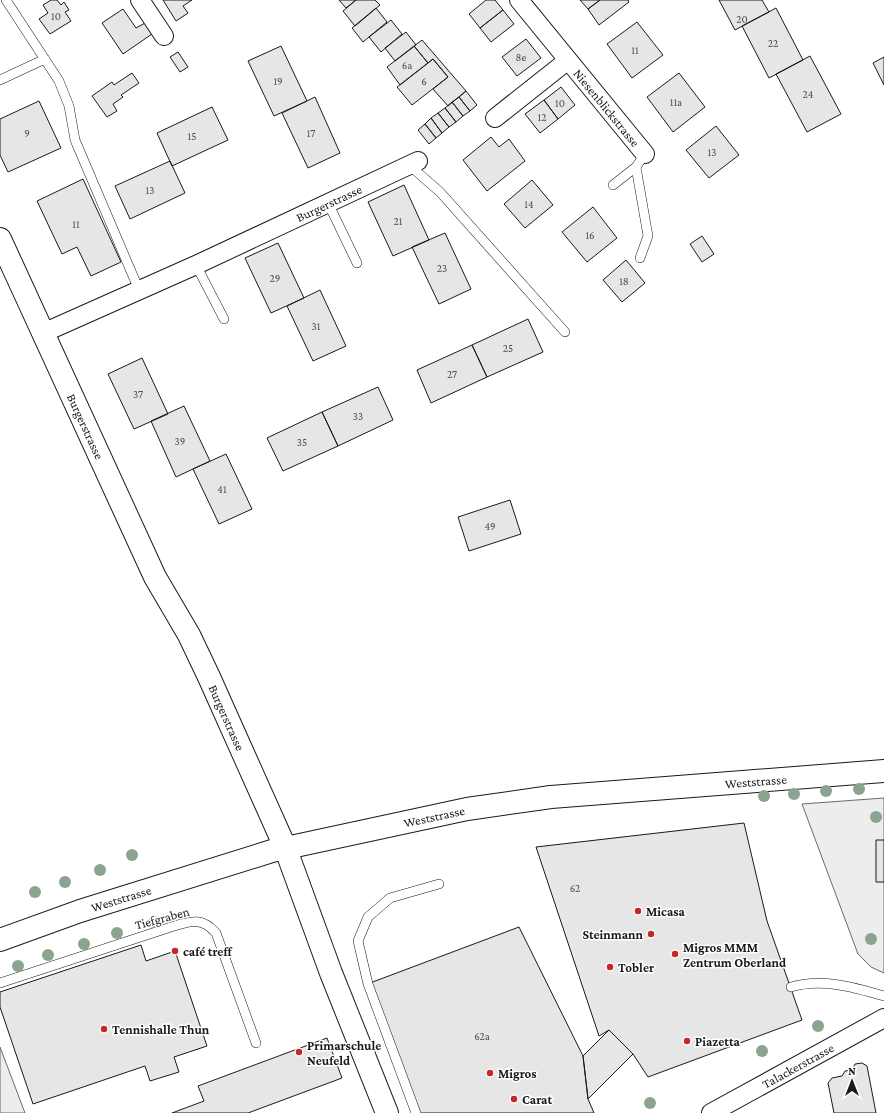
<svg xmlns="http://www.w3.org/2000/svg" width="884" height="1113" font-family="'Crimson Pro',serif">
	<style>
		.green { fill: #ededed; stroke: #6a6a6a }
		.building { fill: #e6e6e6; stroke: #1a1a1a }
		.lines { fill: none; stroke-linecap: round; stroke-linejoin: round }
		.service-casing { stroke: #1a1a1a; stroke-width: 10 }
		.minor-casing { stroke: #1a1a1a; stroke-width: 20 }
		.tertiary-casing { stroke: #1a1a1a; stroke-width: 24 }
		.secondary-casing { stroke: #1a1a1a; stroke-width: 24 }
		.service { stroke: #fff; stroke-width: 9 }
		.minor { stroke: #fff; stroke-width: 18 }
		.tertiary { stroke: #fff; stroke-width: 22 }
		.secondary { stroke: #fff; stroke-width: 22 }
		.tree { fill: #8aa48f }
		.poi-dot { fill: #c62828; stroke: #fff; stroke-width: 1.5 }
		.labels { text-anchor: middle; dominant-baseline: central; stroke-width: 3; stroke-linejoin: round; paint-order: stroke }
		.number-label { font-size: 11px; fill: #4d4d4d }
		.street-label { font-size: 13px; fill: #1a1a1a; stroke: #fff }
		.poi-label { font-size: 13px; font-weight: bold; fill: #1a1a1a; stroke: #fff; text-anchor: start }
	</style>
	<rect width="100%" height="100%" fill="#fff"/>
	<path class="green" d="M884 798V973L871 967 858 954 802 804Z
		M0 1047 25 1113H0Z"/>
	<path class="building" d="M51 0H57L61 5 64 2 69 10 65 12 71 21 50 34 39 19 48 13 43 5Z
		M163 0H192L183 6 188 13 176 21Z
		M339 0H356L346 8Z
		M356 0H375L380 5 355 26 343 11Z
		M486 0H495L503 10 480 28 469 14Z
		M580 0H600L588 9Z
		M600 0H628L629 2 599 25 588 9Z
		M719 0H762L769 12 735 30Z
		M376 8 387 22 363 42 352 28Z
		M776 8 803 60 769 78 742 26Z
		M123 9 136 28 145 23 152 34 123 54 102 23Z
		M503 10 514 24 491 42 480 28Z
		M391 20 402 34 381 52 369 37Z
		M637 22 663 55 632 78 607 44Z
		M406 32 416 45 395 61 385 48Z
		M526 39 541 58 517 76 502 57Z
		M422 40 466 91 448 106 433 89 448 77 433 59 428 63 414 46Z
		M281 46 307 101 274 116 248 61Z
		M414 46 428 63 400 85 387 67Z
		M178 52 188 67 180 72 170 57Z
		M810 56 841 114 807 132 776 74Z
		M884 57V85L873 63Z
		M433 59 448 77 412 105 397 87Z
		M132 73 139 83 121 95 123 97 113 104 117 111 107 117 92 96 112 82 114 85Z
		M679 73 705 107 673 132 647 97Z
		M561 87 575 105 558 119 544 100Z
		M466 91 477 105 470 111 459 97Z
		M315 97 340 153 308 168 282 113Z
		M459 97 470 111 463 116 452 102Z
		M544 100 558 119 540 133 525 114Z
		M39 101 61 148 8 172 0 155V119Z
		M452 102 463 116 456 122 445 108Z
		M212 107 228 140 172 166 157 133Z
		M445 108 456 122 449 127 438 113Z
		M438 113 449 127 442 133 431 118Z
		M431 118 442 133 436 138 425 124Z
		M425 124 436 138 429 144 418 130Z
		M716 126 739 155 709 178 686 150Z
		M491 137 499 147 509 139 525 161 487 191 463 160Z
		M170 161 185 193 130 219 115 186Z
		M83 179 121 262 91 276 77 247 62 254 37 201Z
		M532 180 553 205 525 228 504 204Z
		M404 185 429 240 393 256 368 202Z
		M593 207 617 238 587 262 562 232Z
		M445 233 471 289 439 304 412 247Z
		M702 236 714 254 702 262 690 244Z
		M278 243 304 298 271 313 245 258Z
		M626 260 645 283 622 302 603 280Z
		M320 290 346 346 313 361 287 306Z
		M528 319 543 352 487 377 472 345Z
		M472 345 487 377 431 403 417 370Z
		M142 358 168 414 134 429 108 374Z
		M378 387 393 420 338 446 322 412Z
		M184 406 210 461 176 477 151 421Z
		M322 412 338 446 283 471 267 438Z
		M226 454 252 509 219 524 193 469Z
		M510 500 521 534 469 551 458 517Z
		M744 823 767 921 802 1020 648 1077 633 1054 609 1030 599 1036 536 847Z
		M876 840H884V882H876Z
		M519 927 583 1056 588 1099 594 1113H419L370 983Z
		M141 945 146 961 175 951 207 1046 174 1057 179 1072 150 1081 145 1066 33 1104 0 1007V992Z
		M609 1030 633 1054 588 1099 583 1056Z
		M327 1038 342 1078 248 1113H172L204 1101 198 1086Z
		M862 1063 867 1066 876 1113H834L828 1083 832 1078 842 1076 845 1071 852 1070 855 1064Z"/>
	<g class="lines">
		<defs>
			<path id="service" d="M6 0 59 81 69 106 75 140 139 290
				M0 80 45 59
				M409 165 440 192 565 332
				M613 185 636 167
				M328 203 357 263
				M640 258 648 236 636 167 645 154
				M196 265 224 319
				M0 983 174 926C192 921 202 917 216 933L256 1043
				M791 987C822 978 853 987 884 996
				M416 1113 368 984 358 941 368 917 390 898 439 884"/>
			<g id="minor">
				<path d="M140 0 164 36"/>
				<path id="s1" d="M519 0 645 154"/>
				<path d="M495 118 567 61"/>
				<path id="s2" d="M43 333 196 265 418 161"/>
				<path id="s3" d="M711 1113 884 1018"/>
			</g>
			<path id="tertiary" d="M285 847 331 973 387 1113"/>
			<g id="secondary">
				<path id="s4" d="M0 239 155 577 189 635 209 677 285 847"/>
				<path id="s5" d="M0 940 80 911 272 851 467 809 551 797 884 771"/>
			</g>
		</defs>
		<use href="#service" class="service-casing"/>
		<use href="#minor" class="minor-casing"/>
		<use href="#tertiary" class="tertiary-casing"/>
		<use href="#secondary" class="secondary-casing"/>
		<use href="#service" class="service"/>
		<use href="#minor" class="minor"/>
		<use href="#tertiary" class="tertiary"/>
		<use href="#secondary" class="secondary"/>
	</g>
	<g class="tree">
		<circle cx="859" cy="789" r="6"/>
		<circle cx="826" cy="791" r="6"/>
		<circle cx="794" cy="794" r="6"/>
		<circle cx="764" cy="796" r="6"/>
		<circle cx="876" cy="817" r="6"/>
		<circle cx="132" cy="855" r="6"/>
		<circle cx="100" cy="870" r="6"/>
		<circle cx="65" cy="882" r="6"/>
		<circle cx="35" cy="892" r="6"/>
		<circle cx="154" cy="922" r="6"/>
		<circle cx="117" cy="933" r="6"/>
		<circle cx="871" cy="939" r="6"/>
		<circle cx="84" cy="944" r="6"/>
		<circle cx="48" cy="955" r="6"/>
		<circle cx="18" cy="966" r="6"/>
		<circle cx="818" cy="1026" r="6"/>
		<circle cx="762" cy="1051" r="6"/>
		<circle cx="650" cy="1103" r="6"/>
	</g>
	<g class="poi-dot">
		<circle cx="638" cy="911" r="4"/>
		<circle cx="651" cy="934" r="4"/>
		<circle cx="175" cy="951" r="4"/>
		<circle cx="675" cy="954" r="4"/>
		<circle cx="610" cy="967" r="4"/>
		<circle cx="104" cy="1029" r="4"/>
		<circle cx="687" cy="1041" r="4"/>
		<circle cx="299" cy="1052" r="4"/>
		<circle cx="490" cy="1073" r="4"/>
		<circle cx="514" cy="1099" r="4"/>
	</g>
	<g class="labels">
		<g class="number-label">
			<text x="56" y="16">10</text>
			<text x="742" y="19">20</text>
			<text x="773" y="43">22</text>
			<text x="635" y="50">11</text>
			<text x="521" y="57">8e</text>
			<text x="407" y="65">6a</text>
			<text x="278" y="81">19</text>
			<text x="424" y="81">6</text>
			<text x="808" y="94">24</text>
			<text x="676" y="102">11a</text>
			<text x="560" y="103">10</text>
			<text x="542" y="117">12</text>
			<text x="27" y="133">9</text>
			<text x="311" y="133">17</text>
			<text x="192" y="136">15</text>
			<text x="712" y="152">13</text>
			<text x="150" y="190">13</text>
			<text x="529" y="204">14</text>
			<text x="398" y="221">21</text>
			<text x="76" y="224">11</text>
			<text x="590" y="235">16</text>
			<text x="442" y="268">23</text>
			<text x="275" y="278">29</text>
			<text x="624" y="281">18</text>
			<text x="316" y="326">31</text>
			<text x="508" y="348">25</text>
			<text x="452" y="374">27</text>
			<text x="138" y="394">37</text>
			<text x="358" y="416">33</text>
			<text x="180" y="441">39</text>
			<text x="302" y="442">35</text>
			<text x="222" y="489">41</text>
			<text x="490" y="526">49</text>
			<text x="575" y="888">62</text>
			<text x="482" y="1036">62a</text>
		</g>
		<g class="street-label">
			<text stroke="none"><textPath href="#s1" startOffset="139">Niesenblickstrasse</textPath></text>
			<text stroke="none"><textPath href="#s2" startOffset="314">Burgerstrasse</textPath></text>
			<text stroke="none"><textPath href="#s4" startOffset="206">Burgerstrasse</textPath></text>
			<text stroke="none"><textPath href="#s4" startOffset="530">Burgerstrasse</textPath></text>
			<text stroke="none"><textPath href="#s5" startOffset="776">Weststrasse</textPath></text>
			<text stroke="none"><textPath href="#s5" startOffset="452">Weststrasse</textPath></text>
			<text stroke="none"><textPath href="#s5" startOffset="128">Weststrasse</textPath></text>
			<text transform="translate(162 918) rotate(-15)">Tiefgraben</text>
			<text stroke="none"><textPath href="#s3" startOffset="99">Talackerstrasse</textPath></text>
		</g>
		<g class="poi-label">
			<text x="646" y="911">Micasa</text>
			<text x="643" y="934" text-anchor="end">Steinmann</text>
			<text x="683" y="947">Migros MMM<tspan x="683" dy="15">Zentrum Oberland</tspan></text>
			<text x="183" y="951">café treff</text>
			<text x="618" y="967">Tobler</text>
			<text x="112" y="1029">Tennishalle Thun</text>
			<text x="695" y="1041">Piazetta</text>
			<text x="307" y="1045">Primarschule<tspan x="307" dy="15">Neufeld</tspan></text>
			<text x="498" y="1073">Migros</text>
			<text x="522" y="1099">Carat</text>
		</g>
	</g>
	<g transform="translate(852 1081)" stroke="#ffffff" stroke-width="3" paint-order="stroke">
	<path d="M0-3L7 15L0 10L-7 15Z" fill="#1a1a1a"/>
	<text y="-6" font-size="11" font-weight="bold" text-anchor="middle" fill="#1a1a1a">N</text>
	</g>
</svg>
